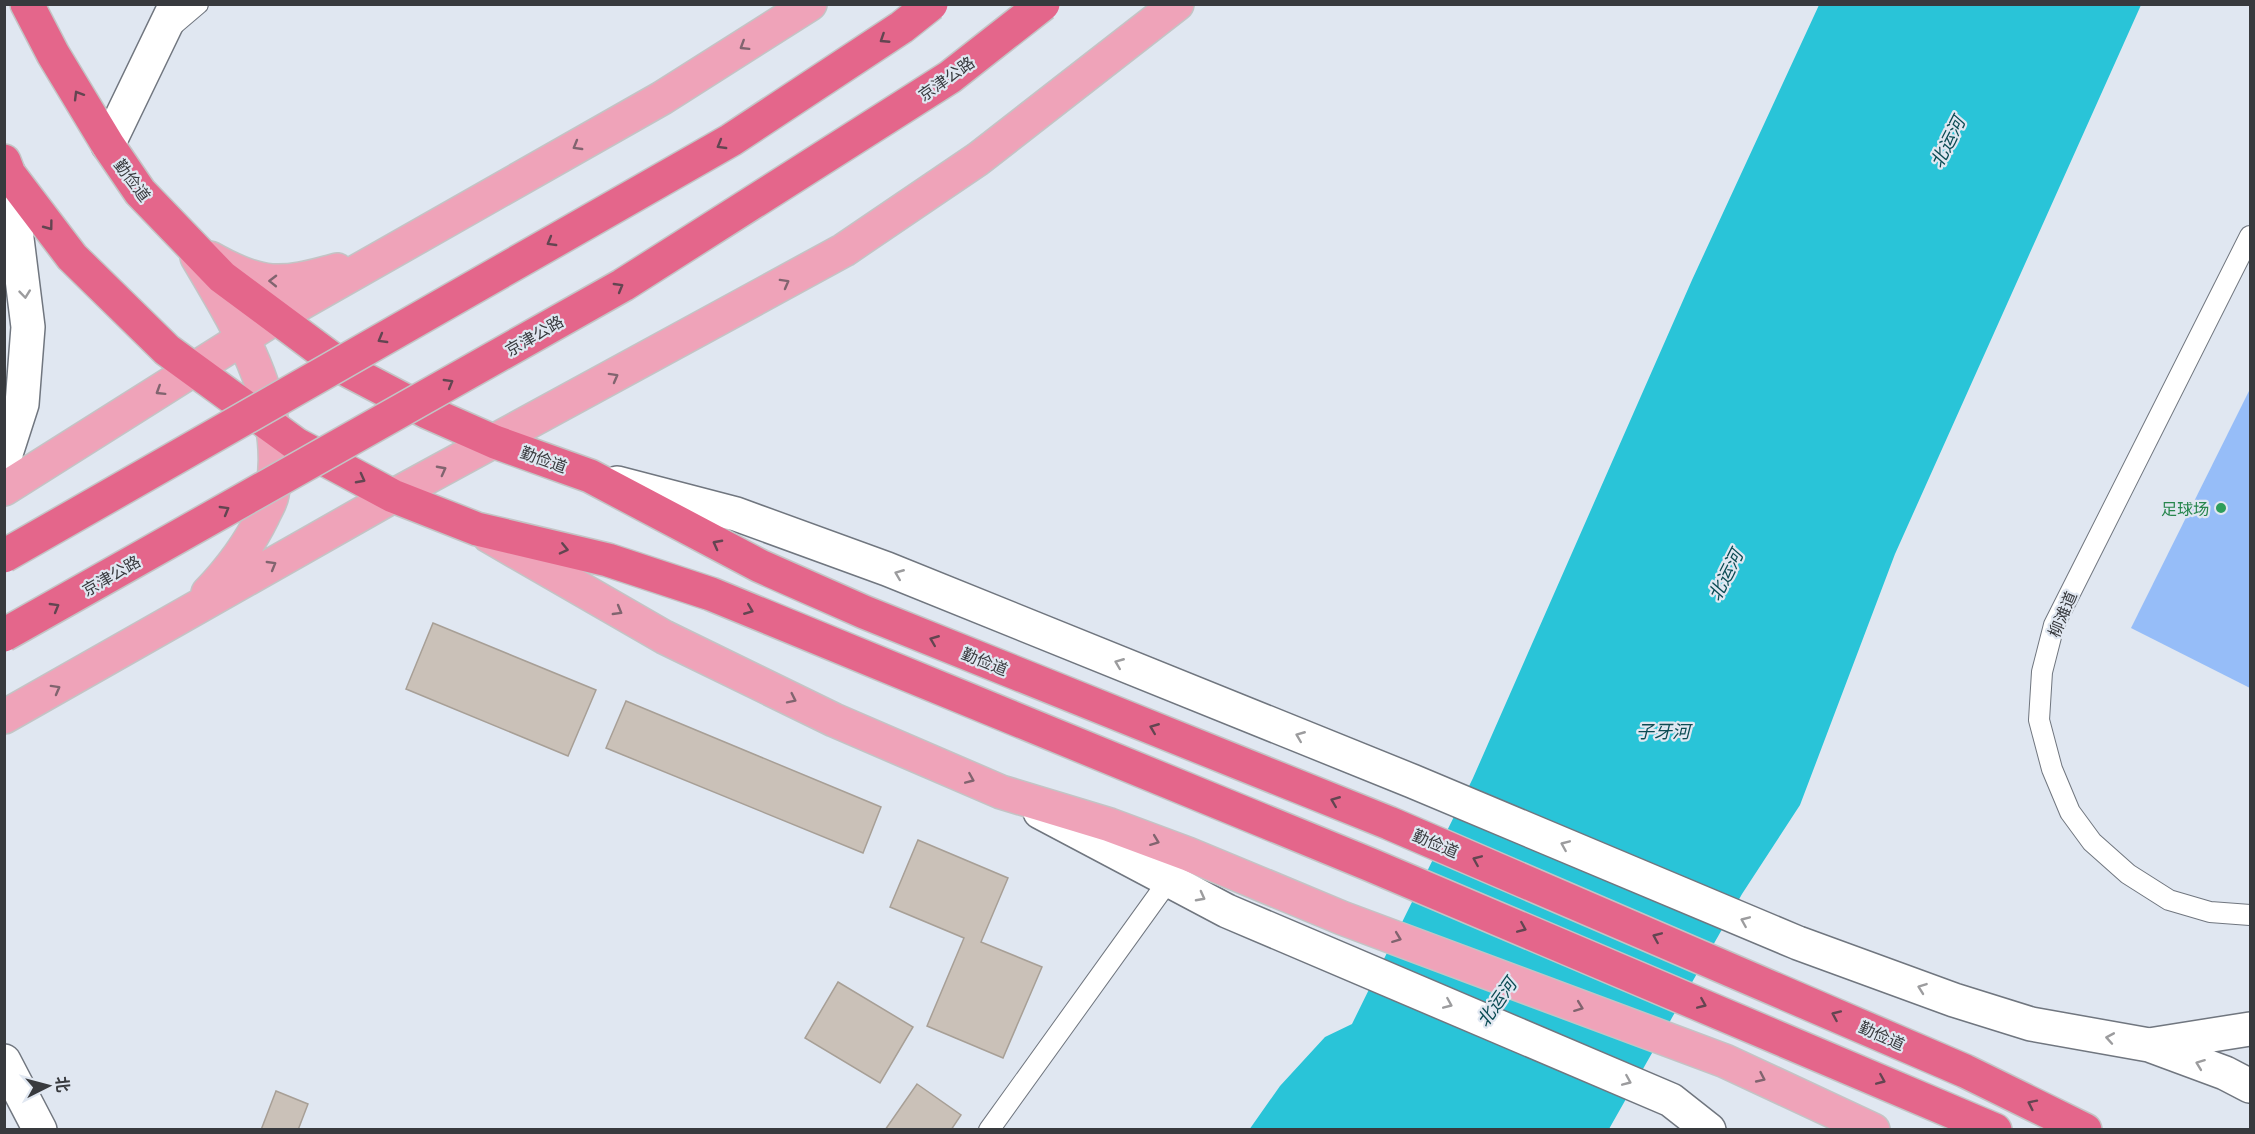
<svg xmlns="http://www.w3.org/2000/svg" width="2255" height="1134" font-family="'Exo 2','Noto Sans SC',sans-serif">
	<style>
		.green { fill: #96bdf8 }
		.water { fill: #29c4d8 }
		.building { fill: #cac1b8; stroke: #a79f96; stroke-width: 1.5 }
		.lines { fill: none; stroke-linecap: round; stroke-linejoin: round }
		.lane-casing { stroke: #70767f; stroke-width: 22 }
		.street-casing { stroke: #70767f; stroke-width: 36 }
		.secondary-casing { stroke: #70767f; stroke-width: 36 }
		.primary-casing { stroke: #c3c4c5; stroke-width: 36 }
		.highway-casing { stroke: #c3c4c5; stroke-width: 36 }
		.lane { stroke: #fff; stroke-width: 20 }
		.street { stroke: #fff; stroke-width: 33 }
		.secondary { stroke: #fff; stroke-width: 33 }
		.primary { stroke: #efa3b9; stroke-width: 33 }
		.highway { stroke: #e4668b; stroke-width: 33 }
		.highway-bridge-casing { stroke: #c3c4c5; stroke-width: 36; stroke-linecap: butt }
		.highway-bridge { stroke: #e4668b; stroke-width: 33 }
		.oneway { stroke: #634551 }
		.oneway2 { stroke: #81646f }
		.oneway3 { stroke: #9c9c9e }
		.leisure-dot { fill: #2e9e5b; stroke: #e0e7f1; stroke-width: 2 }
		.labels { text-anchor: middle; dominant-baseline: central; stroke-width: 4.5; stroke-linejoin: round; paint-order: stroke }
		.street-label { font-size: 16px; fill: #383a3e; stroke: #e0e7f1 }
		.leisure-label { font-size: 16px; fill: #27864d; stroke: #e0e7f1; text-anchor: end }
		.water-label { font-size: 18px; font-style: italic; fill: #0b4b53; stroke: #e0e7f1 }
	</style>
	<rect width="100%" height="100%" fill="#e0e7f1"/>
	<path class="green" d="M2250 389V688L2131 628Z"/>
	<path class="water" d="M1819 5H2141L1895 554 1800 805 1742 894 1609 1129 1249 1130 1280 1086 1325 1037 1352 1024 1473 778 1692 280Z"/>
	<path class="building" d="M433 623 596 690 568 756 406 689Z
		M626 701 881 807 863 853 606 748Z
		M918 840 1008 878 981 942 1042 967 1003 1058 927 1026 964 938 890 907Z
		M838 982 913 1027 880 1083 805 1038Z
		M917 1084 961 1115 951 1130H885Z
		M276 1091 308 1104 298 1130H261Z"/>
	<g class="lines">
		<defs>
			<path id="lane" d="M171 27 198 4
				M2250 236 2054 625 2042 672 2039 720 2052 769 2070 812 2092 842 2128 874 2169 900 2210 912 2250 915
				M989 1130 1174 873"/>
			<path id="street" d="M108 145 176 4
				M4 1061 40 1130"/>
			<path id="secondary" d="M4 460 22 404 28 327 9 174
				M617 483 736 514 887 569 1412 781 1798 943 1954 1000 2031 1024 2149 1045 2250 1029
				M1040 812 1227 911 1671 1100 1709 1130
				M2152 1046 2225 1073 2250 1086"/>
			<path id="primary" d="M197 257C239 328 289 408 272 495 271 502 266 509 263 516 249 545 230 570 208 593
				M210 258C261 287 281 286 337 270
				M4 489 275 318 662 98 810 4
				M489 536 664 637 834 720 1001 792 1110 825 1188 854 1342 918 1725 1061 1873 1130
				M4 717 393 496 844 250 978 159 1177 4"/>
			<path id="highway" d="M27 4 53 54 108 145 140 192 222 277 347 370 427 412 495 442 590 476 760 566 864 612 1389 823 1965 1071 2085 1130
				M4 161 9 174 72 257 167 350 296 444 393 496 477 529 608 560 711 594 1371 865 1995 1130"/>
		</defs>
		<use href="#lane" class="lane-casing"/>
		<use href="#street" class="street-casing"/>
		<use href="#secondary" class="secondary-casing"/>
		<use href="#primary" class="primary-casing"/>
		<use href="#highway" class="highway-casing"/>
		<use href="#lane" class="lane"/>
		<use href="#street" class="street"/>
		<use href="#secondary" class="secondary"/>
		<use href="#primary" class="primary"/>
		<use href="#highway" class="highway"/>
		<defs>
			<path id="highway-bridge" d="M4 556 731 140 902 27 931 4
				M4 635 623 285 950 77 1043 4"/>
		</defs>
		<use href="#highway-bridge" class="highway-bridge-casing"/>
		<use href="#highway-bridge" class="highway-bridge"/>
	</g>
	<defs><path id="oneway-chevron" d="M-2-3.5L2.5 0L-2 3.5" fill="none" stroke-width="1.6" stroke-linecap="round" stroke-linejoin="round" transform="scale(1.5)"/></defs>
	<g class="oneway">
		<use href="#oneway-chevron" transform="translate(884 39) rotate(147)"/>
		<use href="#oneway-chevron" transform="translate(78 95) rotate(-121)"/>
		<use href="#oneway-chevron" transform="translate(721 145) rotate(150)"/>
		<use href="#oneway-chevron" transform="translate(49 226) rotate(53)"/>
		<use href="#oneway-chevron" transform="translate(551 242) rotate(150)"/>
		<use href="#oneway-chevron" transform="translate(619 287) rotate(-30)"/>
		<use href="#oneway-chevron" transform="translate(382 339) rotate(150)"/>
		<use href="#oneway-chevron" transform="translate(449 383) rotate(-30)"/>
		<use href="#oneway-chevron" transform="translate(361 479) rotate(28)"/>
		<use href="#oneway-chevron" transform="translate(225 510) rotate(-30)"/>
		<use href="#oneway-chevron" transform="translate(717 544) rotate(-152)"/>
		<use href="#oneway-chevron" transform="translate(564 549) rotate(13)"/>
		<use href="#oneway-chevron" transform="translate(55 607) rotate(-30)"/>
		<use href="#oneway-chevron" transform="translate(749 610) rotate(22)"/>
		<use href="#oneway-chevron" transform="translate(934 640) rotate(-158)"/>
		<use href="#oneway-chevron" transform="translate(1154 728) rotate(-158)"/>
		<use href="#oneway-chevron" transform="translate(1335 801) rotate(-158)"/>
		<use href="#oneway-chevron" transform="translate(1477 860) rotate(-157)"/>
		<use href="#oneway-chevron" transform="translate(1522 928) rotate(23)"/>
		<use href="#oneway-chevron" transform="translate(1657 937) rotate(-157)"/>
		<use href="#oneway-chevron" transform="translate(1702 1004) rotate(23)"/>
		<use href="#oneway-chevron" transform="translate(1836 1015) rotate(-156)"/>
		<use href="#oneway-chevron" transform="translate(1881 1080) rotate(23)"/>
		<use href="#oneway-chevron" transform="translate(2032 1104) rotate(-154)"/>
	</g>
	<g class="oneway2">
		<use href="#oneway-chevron" transform="translate(744 46) rotate(148)"/>
		<use href="#oneway-chevron" transform="translate(577 146) rotate(150)"/>
		<use href="#oneway-chevron" transform="translate(273 281) rotate(-179)"/>
		<use href="#oneway-chevron" transform="translate(785 283) rotate(-29)"/>
		<use href="#oneway-chevron" transform="translate(614 377) rotate(-29)"/>
		<use href="#oneway-chevron" transform="translate(160 391) rotate(148)"/>
		<use href="#oneway-chevron" transform="translate(442 470) rotate(-28)"/>
		<use href="#oneway-chevron" transform="translate(272 565) rotate(-30)"/>
		<use href="#oneway-chevron" transform="translate(618 611) rotate(30)"/>
		<use href="#oneway-chevron" transform="translate(56 689) rotate(-29)"/>
		<use href="#oneway-chevron" transform="translate(792 699) rotate(26)"/>
		<use href="#oneway-chevron" transform="translate(970 779) rotate(23)"/>
		<use href="#oneway-chevron" transform="translate(1155 841) rotate(21)"/>
		<use href="#oneway-chevron" transform="translate(1397 938) rotate(21)"/>
		<use href="#oneway-chevron" transform="translate(1579 1007) rotate(21)"/>
		<use href="#oneway-chevron" transform="translate(1761 1078) rotate(25)"/>
	</g>
	<g class="oneway3">
		<use href="#oneway-chevron" transform="translate(25 294) rotate(84)"/>
		<use href="#oneway-chevron" transform="translate(899 574) rotate(-158)"/>
		<use href="#oneway-chevron" transform="translate(1119 663) rotate(-158)"/>
		<use href="#oneway-chevron" transform="translate(1300 736) rotate(-158)"/>
		<use href="#oneway-chevron" transform="translate(1565 845) rotate(-157)"/>
		<use href="#oneway-chevron" transform="translate(1201 897) rotate(28)"/>
		<use href="#oneway-chevron" transform="translate(1745 921) rotate(-157)"/>
		<use href="#oneway-chevron" transform="translate(1922 988) rotate(-160)"/>
		<use href="#oneway-chevron" transform="translate(1448 1004) rotate(23)"/>
		<use href="#oneway-chevron" transform="translate(2110 1038) rotate(-170)"/>
		<use href="#oneway-chevron" transform="translate(2200 1064) rotate(-159)"/>
		<use href="#oneway-chevron" transform="translate(1627 1081) rotate(23)"/>
	</g>
	<circle class="leisure-dot" cx="2221" cy="508" r="6"/>
	<g class="labels">
		<g class="street-label">
			<text transform="translate(946 78) rotate(-35)">京津公路</text>
			<text transform="translate(133 180) rotate(53)">勤俭道</text>
			<text transform="translate(534 335) rotate(-30)">京津公路</text>
			<text transform="translate(544 459) rotate(20)">勤俭道</text>
			<text transform="translate(111 575) rotate(-30)">京津公路</text>
			<text transform="translate(2062 614) rotate(-67)">柳滩道</text>
			<text transform="translate(985 661) rotate(22)">勤俭道</text>
			<text transform="translate(1436 843) rotate(23)">勤俭道</text>
			<text transform="translate(1882 1035) rotate(24)">勤俭道</text>
		</g>
		<g class="leisure-label">
			<text x="2209" y="508">足球场</text>
		</g>
		<g class="water-label">
			<text transform="translate(1947 142) rotate(-63)">北运河</text>
			<text transform="translate(1725 575) rotate(-63)">北运河</text>
			<text x="1663" y="731">子牙河</text>
			<text transform="translate(1496 1002) rotate(-55)">北运河</text>
		</g>
	</g>
	<rect width="2255" height="1134" fill="none" stroke="#383a3e" stroke-width="12"/>
	<g transform="translate(48 1086) rotate(84)" stroke="#e0e7f1" stroke-width="4.5" paint-order="stroke">
	<path d="M0-4.5L10 22L0 15L-10 22Z" fill="#383a3e"/>
	<text y="-9" font-size="16" font-weight="bold" text-anchor="middle" fill="#383a3e">北</text>
	</g>
</svg>
